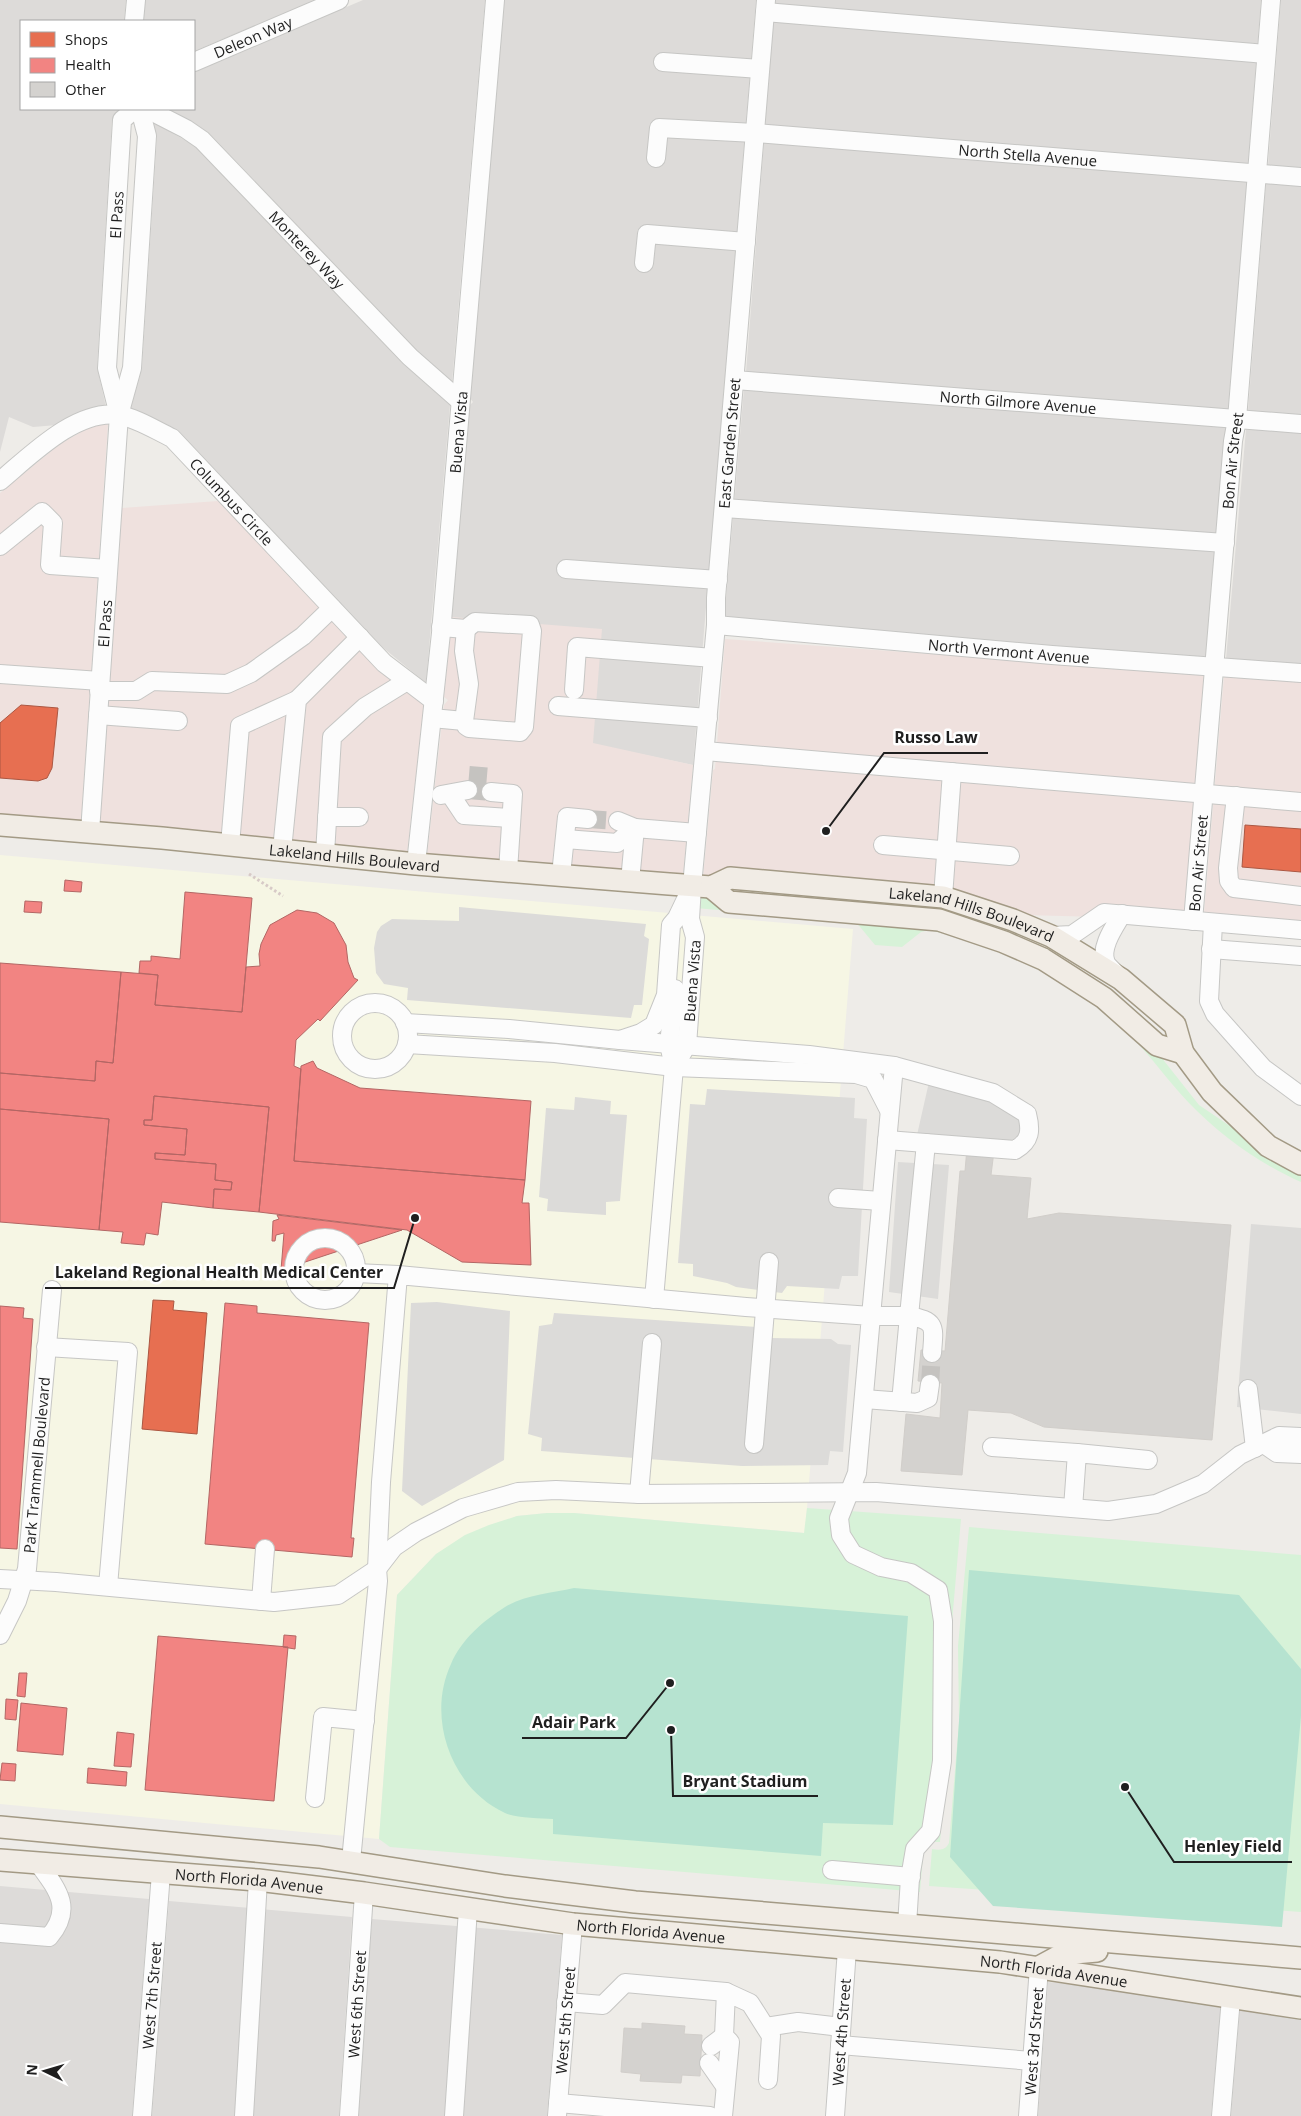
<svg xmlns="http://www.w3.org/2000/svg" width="1301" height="2116" font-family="'Open Sans',sans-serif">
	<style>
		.residential { fill: #dddbd9 }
		.commercial { fill: #efe1de }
		.education { fill: #f6f6e4 }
		.religious { fill: #dcdbd9 }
		.park { fill: #d7f2d8 }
		.pitch { fill: #b6e3d0 }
		.shops { fill: #e76f51; stroke: #ab5742 }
		.health { fill: #f28482; stroke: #b36664 }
		.building { fill: #d4d2cf; stroke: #d1ceca }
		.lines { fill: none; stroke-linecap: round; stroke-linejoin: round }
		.minor-tunnel { stroke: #c5c3c0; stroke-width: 18; stroke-dasharray: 18 9; stroke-linecap: butt }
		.minor-casing { stroke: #c6c6c4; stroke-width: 20 }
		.major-casing { stroke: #a39a85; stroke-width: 24 }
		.path { stroke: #d7cac7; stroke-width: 3; stroke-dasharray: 2.5 2.5; stroke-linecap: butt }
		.minor { stroke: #fcfcfc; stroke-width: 18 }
		.major { stroke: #f1ece5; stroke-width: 21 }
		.labels { text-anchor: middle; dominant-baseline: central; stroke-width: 5; stroke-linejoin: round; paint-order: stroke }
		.street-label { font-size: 15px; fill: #1f1f1f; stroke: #fff }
		.leader { fill: none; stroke: #1f1f1f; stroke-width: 2 }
		.callout-dot { fill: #1f1f1f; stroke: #fff; stroke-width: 2 }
		.callout-label { font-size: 16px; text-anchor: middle; font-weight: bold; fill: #1f1f1f; stroke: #fff; stroke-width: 5; stroke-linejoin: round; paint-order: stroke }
	</style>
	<rect width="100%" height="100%" fill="#eeece8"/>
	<path class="residential" d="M0 0H126L124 21H21V109H121L112 120 97 367 106 407 92 408 57 425 33 427 9 417 0 452Z
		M145 0H316L194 51V21H143Z
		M363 0H485L452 382 417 351 210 134 191 121 166 109H194V72Z
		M504 0H756L693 765 593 744 452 617 469 406 473 402 470 398Z
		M775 0H1261L1248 164 765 125Z
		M1281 0H1301V168L1268 165Z
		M153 122 195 146 402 363 450 405 426 683 381 646 179 433 130 410 142 368 157 137Z
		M764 142 1247 181 1228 410 746 372Z
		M1266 183 1301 186V416L1248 411Z
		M744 389 1226 427 1206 657 1052 646 726 617V599Z
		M1246 429 1301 433V664L1226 659Z
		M0 1886 149 1899 132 2116H0Z
		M169 1901 352 1917 339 2116H152Z
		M372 1919 562 1935 547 2116H358Z
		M1048 1982 1114 1988 1221 2005 1211 2116H1038Z
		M1240 2008 1301 2017V2116H1231Z"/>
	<path class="commercial" d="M108 424 81 822 0 816V493L60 444 88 428 98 425Z
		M218 501 377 669 424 705 407 854 100 824 122 508Z
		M452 617 602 629 593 743 693 765 683 876 427 856 444 705 448 700 444 697Z
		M725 639 1205 674 1184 912 1099 917 989 914 942 899 703 878 713 770 715 769Z
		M1224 676 1301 681V921L1204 913Z"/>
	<path class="education" d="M0 855 853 929 805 1533 574 1513H547L517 1516 436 1554 397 1595 379 1839 0 1804Z"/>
	<path class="religious" d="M459 907 646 924 644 936 649 939 642 1005H634L631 1018 407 1000 408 988 384 984 376 973 374 948 377 932 381 926 392 919 459 921Z
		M929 1082 994 1103 1023 1123 1017 1144 917 1135Z
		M707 1089 855 1098 854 1118 867 1119 858 1276H842L839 1289 787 1286 782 1293 736 1287 727 1283 693 1276V1264L678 1263 690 1104 705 1105Z
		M575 1097 611 1101 610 1114 627 1115 620 1201 606 1202V1215L547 1211 548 1199 539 1197 546 1108 574 1110Z
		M898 1162 949 1165 938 1299 889 1292Z
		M1251 1224 1301 1228V1414L1237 1407Z
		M437 1302 510 1311 504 1460 422 1506 402 1491 411 1303Z
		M554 1313 772 1328 771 1338 831 1339 838 1344 851 1345 843 1452 830 1451 828 1465 742 1466 541 1451 542 1438 528 1434 539 1326 552 1324Z"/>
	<path class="park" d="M687 894 939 916 1127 1014 1199 1105 1301 1174V1182C1260 1164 1221 1136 1189 1103 1169 1082 1152 1058 1132 1037 1077 981 1004 948 929 930L921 932 902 947 875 945 856 922 684 907Z
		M807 1508 961 1519 950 1645V1721L940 1842H924L920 1892 390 1847 379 1839 397 1595 436 1554 465 1535 489 1525 517 1516 547 1513H574L804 1533Z
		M969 1527 1301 1555V1912L929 1886 932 1849C939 1850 945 1851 949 1843L959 1722 958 1646Z"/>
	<path class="pitch" d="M969 1570 1239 1595 1301 1669V1716L1282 1927 993 1906 950 1857Z
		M574 1588 908 1616 893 1825 823 1823 821 1856 553 1834V1819C540 1818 516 1818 505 1813 451 1788 426 1718 451 1664 461 1640 483 1621 505 1607 524 1595 552 1593 574 1588Z"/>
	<path class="shops" d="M21 705 58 708 52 768 47 778 38 781 0 778V723Z
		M1245 825 1301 829V872L1242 867Z
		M153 1300 174 1301 173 1310 207 1313 197 1434 142 1429Z"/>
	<path class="health" d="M65 880 82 882 81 892 64 891Z
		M185 892 252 898 242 1012 155 1005 158 975 139 973 140 961H151V956L180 959Z
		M25 901 42 902 41 913 24 912Z
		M297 910 317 913 334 923 346 945 348 962 354 978 358 980 320 1021 318 1019 296 1040 294 1066 301 1069 294 1161 525 1180 522 1203H529L531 1265 462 1262 407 1230 259 1212 269 1107 154 1096 152 1120H144V1125L187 1129 185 1155 155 1153V1159L216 1164 215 1180 232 1182 231 1190 214 1189 213 1208 162 1202 158 1235 146 1233 144 1245 121 1243 123 1232 99 1230 109 1119 0 1109V1073L95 1081 96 1061 113 1063 121 972 158 975 155 1005 242 1012 246 967 260 966 259 954 261 944 270 925Z
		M0 963 121 972 113 1063 96 1061 95 1081 0 1073Z
		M313 1061 317 1068 360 1088 531 1101 525 1180 294 1161 301 1066Z
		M154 1096 269 1107 259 1212 213 1208 214 1189 231 1190 232 1182 215 1180 216 1164 155 1159V1153L185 1155 187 1129 144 1125V1120H152Z
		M0 1109 109 1119 99 1230 0 1222Z
		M277 1215 402 1230 281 1270 284 1233 276 1235 275 1241H272L273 1221 279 1219Z
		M225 1303 257 1306V1313L369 1323 351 1538H354L352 1557 205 1544Z
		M0 1306 24 1308 23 1318 33 1319 17 1549 0 1548Z
		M284 1635 296 1636 295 1649 283 1647Z
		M158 1636 288 1647 274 1801 145 1790Z
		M19 1673H27L25 1697 17 1696Z
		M6 1699 18 1700 16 1720 5 1719Z
		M21 1703 67 1708 63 1755 17 1751Z
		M117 1732 134 1734 131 1767 114 1766Z
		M2 1763 16 1764 15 1781 0 1780Z
		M88 1768 127 1772 126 1786 87 1783Z"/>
	<path class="building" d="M967 1148 994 1151 991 1175 1031 1178 1027 1219 1059 1213 1231 1225 1212 1440 1044 1427 1011 1413 968 1410 962 1475 901 1471 906 1414 940 1418 942 1383 918 1381 921 1350 945 1351 960 1171H965Z
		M642 2023 685 2026 684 2034 702 2035 700 2076 682 2075 681 2083 640 2081 641 2074 621 2072 624 2028 642 2029Z"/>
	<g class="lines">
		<path class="minor-tunnel" d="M469 775 493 777
			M468 790 491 792
			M588 819 618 821
			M930 1384 932 1353"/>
		<defs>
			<g id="minor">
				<path d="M765 12 1266 54"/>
				<path d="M134 21 136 0"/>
				<path id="s1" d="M194 62 339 0"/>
				<path d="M663 62 760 69"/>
				<path id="s2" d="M147 109 186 129 202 140 410 357 460 401"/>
				<path id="s3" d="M656 158 659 128 755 133 1301 177"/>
				<path d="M644 263 647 234 746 242"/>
				<path id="s4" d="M735 380 1301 424"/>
				<path id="s5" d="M119 415 107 368 122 120 135 109"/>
				<path id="s6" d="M0 481C30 456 76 409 118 415 137 418 155 430 172 438L384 663 434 701"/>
				<path d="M724 508 1225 543"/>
				<path d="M0 546 42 512 53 523 50 565 108 569"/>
				<path d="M566 569 718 580"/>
				<path id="s7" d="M716 625 1052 655 1301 673"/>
				<path d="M0 674 100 681"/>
				<path d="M574 690 577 647 713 658"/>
				<path d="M99 691H136L152 681 227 684 251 673 303 636 332 608"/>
				<path d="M558 706 708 718"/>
				<path d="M98 715 178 721"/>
				<path d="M432 718 464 721 466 726 469 728 520 732 524 727 532 631 530 625 475 622 466 629 441 627"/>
				<path d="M464 721 469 684 464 651 466 629"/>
				<path d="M705 751 1301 802"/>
				<path d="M491 792 513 794 508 871"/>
				<path d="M450 794 464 815 511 818"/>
				<path d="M441 795 468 790"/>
				<path d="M1236 796 1228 868 1229 881 1234 888 1301 896"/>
				<path d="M327 817H359"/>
				<path id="s8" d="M90 832 119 415 132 368 147 136 140 109"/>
				<path d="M565 839 617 843 635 828 618 821"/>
				<path d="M230 845 240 726 297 700"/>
				<path d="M883 845 1010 856"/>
				<path d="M282 850 297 700 360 637"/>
				<path d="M325 854 332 737 365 707 407 681"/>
				<path id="s9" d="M416 864 441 633 495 0"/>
				<path d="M561 875 567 817 588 819"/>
				<path d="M630 881 635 828 697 833"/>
				<path d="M943 897 952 772"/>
				<path id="s10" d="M1193 921 1233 441 1237 419 1271 0"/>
				<path d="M1213 923 1209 1001 1215 1014 1263 1068 1301 1096"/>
				<path d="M1051 936 1072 935 1104 913 1301 930"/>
				<path d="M1211 949 1301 956"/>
				<path d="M1117 975C1114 971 1108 967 1106 963 1099 948 1115 926 1122 914"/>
				<circle cx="375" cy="1036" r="33"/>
				<path d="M405 1023 509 1029 620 1040 641 1033 654 1025 666 995 671 925 677 918 688 895"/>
				<path d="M620 1040 809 1055 894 1066 871 1316H909L926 1143"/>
				<path d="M407 1044 555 1053 674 1067 856 1074 873 1079 889 1110"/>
				<path id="s11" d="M674 1067 687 1045 695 937 690 919 692 886 716 625V598L766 0"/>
				<path d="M887 1140 1015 1150C1031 1141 1031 1130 1027 1114L993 1093 894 1066"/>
				<path d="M838 1198 881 1201"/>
				<circle cx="325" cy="1269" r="31"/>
				<path d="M356 1273 398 1275"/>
				<path d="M654 1299 674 1067 669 1044 675 989"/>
				<path d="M46 1347 128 1352 108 1586"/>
				<path d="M1248 1389 1255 1448"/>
				<path d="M864 1399 917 1403 928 1398 930 1384"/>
				<path d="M901 1402 909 1316C937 1321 934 1327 932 1353"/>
				<path d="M754 1444 769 1262"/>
				<path d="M1264 1444 1277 1453 1301 1454"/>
				<path d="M992 1447 1077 1453"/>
				<path d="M639 1494 652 1343"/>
				<path d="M1073 1508 1077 1453 1148 1460"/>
				<path d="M0 1579 56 1582 274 1602 338 1595 377 1569 394 1547 416 1532 463 1508 518 1492 556 1490 639 1494 876 1492 1108 1511 1156 1504 1203 1484 1240 1455 1279 1436 1301 1437"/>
				<path d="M261 1601 265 1549"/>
				<path id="s12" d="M0 1635 17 1601 27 1569 52 1290"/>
				<path d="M315 1798 323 1717 365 1721"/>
				<path d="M351 1861 378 1581 377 1569 381 1482 398 1275 746 1307 871 1316 857 1473 839 1518 841 1535 853 1554 881 1567 911 1573 938 1590 943 1621 942 1761 931 1831 915 1849 910 1878 907 1925"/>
				<path d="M832 1870 911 1877"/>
				<path d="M0 1933 49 1937C74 1908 57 1889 38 1863"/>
				<path d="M566 2002 603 2005 625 1983 726 1992"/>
				<path d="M766 2027 798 2022 841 2027"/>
				<path d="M840 2045 1032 2061"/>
				<path d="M711 2046 724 2036"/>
				<path d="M709 2063 725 2086"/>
				<path d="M558 2103 710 2116"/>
				<path id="s13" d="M142 2116 161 1873"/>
				<path d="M244 2116 258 1880"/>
				<path id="s14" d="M349 2116 364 1893"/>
				<path d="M454 2116 468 1909"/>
				<path id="s15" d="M557 2116 573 1924"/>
				<path d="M723 2116 730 2042 724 2036 726 1992 750 2003 771 2036 768 2080"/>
				<path id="s16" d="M835 2116 847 1949"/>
				<path id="s17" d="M1028 2116 1039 1967"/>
				<path d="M1221 2116 1231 1998"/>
			</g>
			<g id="major">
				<path id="s18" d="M0 825 162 838 416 864 669 884 711 887 730 878 943 897 1013 920 1051 936 1121 979 1175 1025 1183 1053 1212 1092 1268 1146 1301 1164"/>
				<path d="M711 887 729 902 939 920 1004 942 1043 959 1104 998 1157 1045 1183 1053"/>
				<path d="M0 1827 319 1857 505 1886 635 1902 1301 1958"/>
				<path id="s19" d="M0 1860 258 1880 364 1893 573 1924 1000 1962 1301 2008"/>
				<path d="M1039 1967 1063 1954 1097 1951"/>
			</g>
		</defs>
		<use href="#minor" class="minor-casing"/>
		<use href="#major" class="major-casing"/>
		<path class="path" d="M249 874 283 896"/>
		<use href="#minor" class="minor"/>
		<use href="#major" class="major"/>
	</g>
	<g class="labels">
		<g class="street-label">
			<text stroke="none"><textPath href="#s1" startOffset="64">Deleon Way</textPath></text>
			<text stroke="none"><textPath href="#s3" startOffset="400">North Stella Avenue</textPath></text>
			<text stroke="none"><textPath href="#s5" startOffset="202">El Pass</textPath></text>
			<text stroke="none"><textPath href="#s2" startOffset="215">Monterey Way</textPath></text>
			<text stroke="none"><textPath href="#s4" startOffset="284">North Gilmore Avenue</textPath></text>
			<text stroke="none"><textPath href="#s9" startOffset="434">Buena Vista</textPath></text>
			<text stroke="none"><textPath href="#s11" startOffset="630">East Garden Street</textPath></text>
			<text stroke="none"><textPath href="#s10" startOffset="462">Bon Air Street</textPath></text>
			<text stroke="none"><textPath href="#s6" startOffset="285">Columbus Circle</textPath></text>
			<text stroke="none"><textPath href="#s8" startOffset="209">El Pass</textPath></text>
			<text stroke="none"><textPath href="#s7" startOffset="294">North Vermont Avenue</textPath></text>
			<text stroke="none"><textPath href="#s18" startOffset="356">Lakeland Hills Boulevard</textPath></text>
			<text stroke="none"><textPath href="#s10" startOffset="58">Bon Air Street</textPath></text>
			<text stroke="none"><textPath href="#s18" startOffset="980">Lakeland Hills Boulevard</textPath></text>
			<text stroke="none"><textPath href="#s11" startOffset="90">Buena Vista</textPath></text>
			<text stroke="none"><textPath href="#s12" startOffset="176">Park Trammell Boulevard</textPath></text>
			<text stroke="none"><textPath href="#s19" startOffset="250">North Florida Avenue</textPath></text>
			<text stroke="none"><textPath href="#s19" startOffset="655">North Florida Avenue</textPath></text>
			<text stroke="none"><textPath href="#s19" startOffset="1060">North Florida Avenue</textPath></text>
			<text stroke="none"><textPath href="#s13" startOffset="121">West 7th Street</textPath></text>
			<text stroke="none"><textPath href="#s14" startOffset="112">West 6th Street</textPath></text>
			<text stroke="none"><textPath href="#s15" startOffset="96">West 5th Street</textPath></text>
			<text stroke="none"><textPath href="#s16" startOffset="84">West 4th Street</textPath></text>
			<text stroke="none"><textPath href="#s17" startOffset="75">West 3rd Street</textPath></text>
		</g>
	</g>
	<path class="leader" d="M826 831L884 753H988M415 1218L394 1288H45M670 1683L626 1738H522M671 1730L673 1796H818M1125 1787L1174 1862H1292"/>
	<g class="callout-dot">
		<circle cx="826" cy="831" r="5"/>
		<circle cx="415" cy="1218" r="5"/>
		<circle cx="670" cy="1683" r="5"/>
		<circle cx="671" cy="1730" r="5"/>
		<circle cx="1125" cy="1787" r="5"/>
	</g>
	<g class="callout-label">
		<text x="936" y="743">Russo Law</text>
		<text x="219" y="1278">Lakeland Regional Health Medical Center</text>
		<text x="574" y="1728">Adair Park</text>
		<text x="745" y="1787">Bryant Stadium</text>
		<text x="1233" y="1852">Henley Field</text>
	</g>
	<rect x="20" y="20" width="175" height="90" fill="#ffffff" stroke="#a5a5a5"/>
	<rect x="30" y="32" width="25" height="15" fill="#e76f51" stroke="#a5a5a5"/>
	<text x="65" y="45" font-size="15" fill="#1f1f1f">Shops</text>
	<rect x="30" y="58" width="25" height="15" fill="#f28482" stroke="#a5a5a5"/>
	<text x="65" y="70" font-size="15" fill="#1f1f1f">Health</text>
	<rect x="30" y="82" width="25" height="15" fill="#d4d2cf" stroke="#a5a5a5"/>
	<text x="65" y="95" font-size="15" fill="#1f1f1f">Other</text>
	<g transform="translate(45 2071) rotate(275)" stroke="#ffffff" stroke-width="4" paint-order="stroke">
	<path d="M0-4L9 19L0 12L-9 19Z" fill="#1f1f1f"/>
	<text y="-8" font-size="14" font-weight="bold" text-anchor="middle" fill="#1f1f1f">N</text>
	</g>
</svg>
